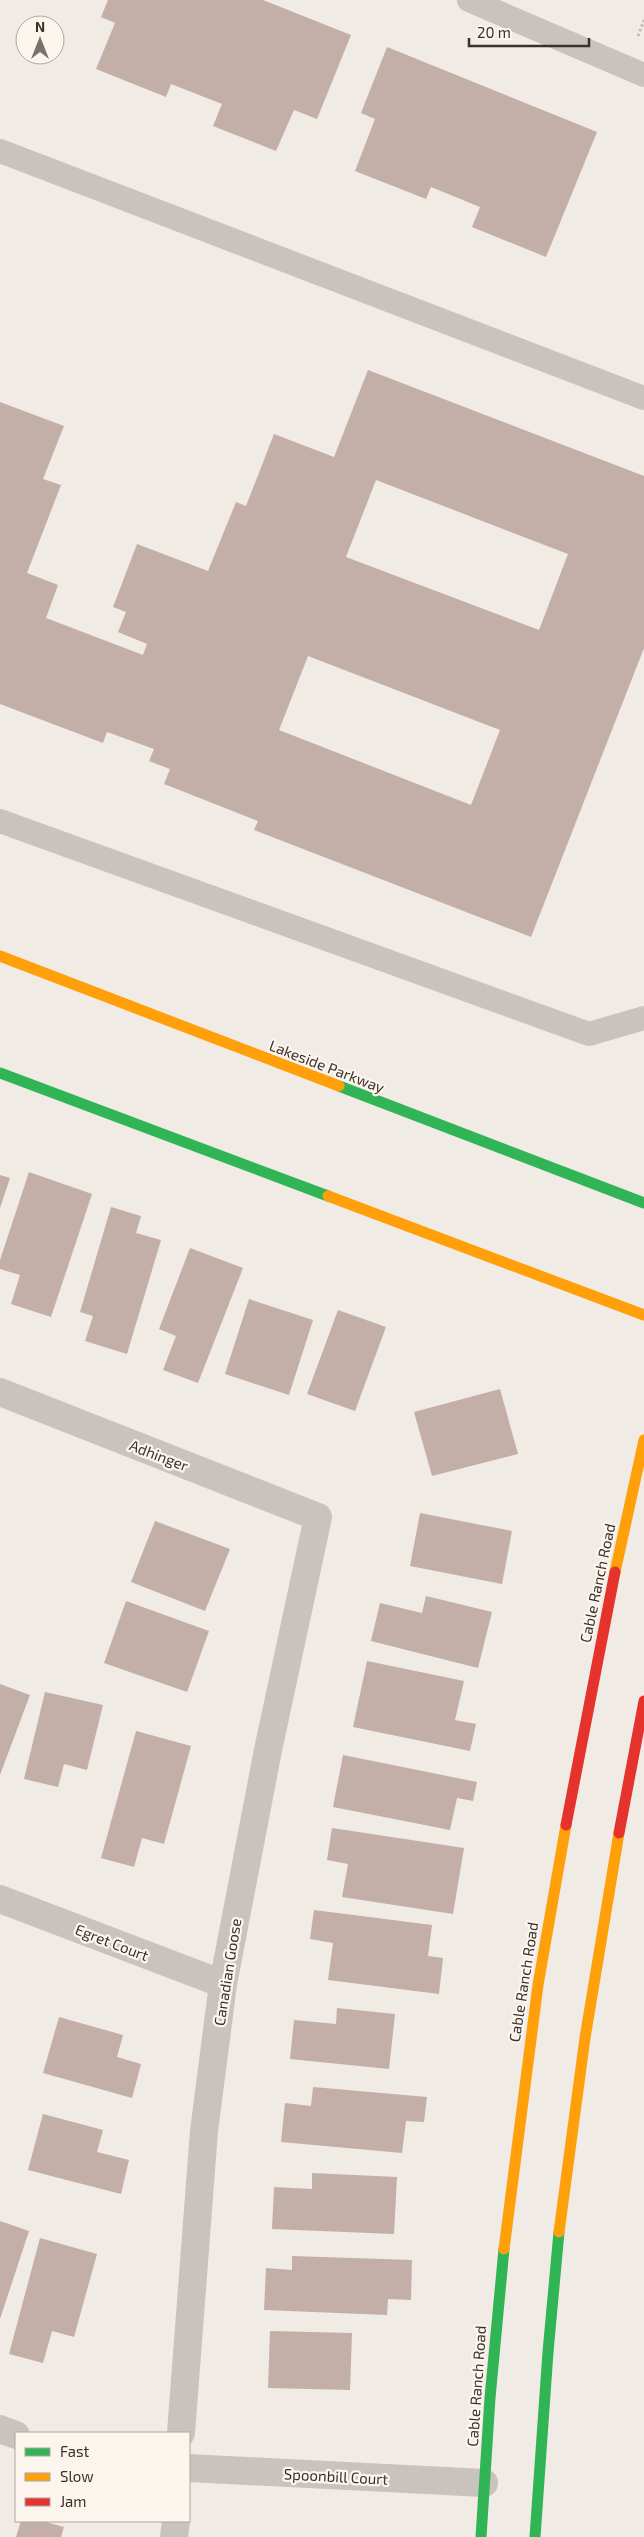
<svg xmlns="http://www.w3.org/2000/svg" width="644" height="2537" font-family="'Exo 2',sans-serif">
	<style>
		.building { fill: #c3afa7; fill-rule: evenodd }
		.lines { fill: none; stroke-linecap: round; stroke-linejoin: round }
		.path { stroke: #c2bbb6; stroke-width: 3; stroke-dasharray: 2.5 2.5; stroke-linecap: butt }
		.lane { stroke: #c9c3be; stroke-width: 24 }
		.street { stroke: #c9c3be; stroke-width: 28 }
		.fast { stroke: #30b455; stroke-width: 11 }
		.slow { stroke: #ff9f0a; stroke-width: 11 }
		.jam { stroke: #e5322d; stroke-width: 11 }
		.labels { text-anchor: middle; dominant-baseline: central; stroke-width: 4.5; stroke-linejoin: round; paint-order: stroke }
		.street-label { font-size: 15px; fill: #3b302b; stroke: #fbf5ee }
	</style>
	<rect width="100%" height="100%" fill="#f0ebe5"/>
	<path class="building" d="M108 0H263L351 35 317 119 294 110 276 151 213 126 222 104 171 84 166 97 96 69 115 23 101 17Z
		M387 47 597 132 546 257 472 227 480 207 431 187 426 199 355 171 375 119 361 113Z
		M368 370 644 476V648L531 937 254 830 258 821 164 784 170 769 149 761 154 749 107 732 103 743 0 704V402L64 426 43 479 61 485 27 573 58 585 46 618 143 655 147 644 118 632 126 612 113 607 137 544 208 571 236 502 246 506 274 434 334 457ZM376 480 568 554 539 630 346 557ZM308 656 500 730 471 805 279 730Z
		M29 1172 92 1194 51 1317 11 1304 20 1275 0 1269V1260Z
		M0 1175 10 1178 0 1208Z
		M111 1207 141 1216 136 1233 161 1240 127 1354 85 1341 93 1316 80 1312Z
		M190 1248 243 1268 198 1383 163 1370 176 1336 159 1329Z
		M249 1299 313 1320 289 1395 225 1374Z
		M338 1310 386 1327 355 1411 307 1394Z
		M500 1389 518 1454 432 1476 414 1412Z
		M420 1513 512 1531 502 1584 410 1566Z
		M155 1521 230 1549 205 1611 131 1582Z
		M426 1596 492 1612 478 1668 371 1641 380 1603 422 1613Z
		M126 1601 209 1631 187 1692 104 1663Z
		M367 1661 464 1681 455 1720 476 1724 470 1751 353 1727Z
		M0 1684 30 1695 0 1775Z
		M45 1692 103 1705 87 1770 64 1764 58 1787 24 1779Z
		M136 1731 191 1746 164 1844 142 1838 134 1867 101 1858Z
		M343 1755 477 1782 473 1801 457 1798 450 1830 333 1807Z
		M332 1828 464 1848 453 1914 342 1897 348 1864 327 1860Z
		M314 1910 432 1925 428 1956 443 1958 439 1994 328 1980 333 1943 310 1939Z
		M337 2008 395 2014 389 2069 290 2059 294 2020 336 2024Z
		M59 2017 123 2035 117 2057 141 2064 132 2098 43 2073Z
		M313 2087 427 2097 424 2122 406 2121 402 2153 281 2142 285 2103 311 2106Z
		M43 2114 103 2130 97 2152 129 2160 121 2194 28 2170Z
		M312 2173 397 2177 394 2234 272 2229 274 2187 312 2189Z
		M0 2221 29 2231 0 2319Z
		M40 2238 97 2254 74 2337 52 2331 43 2363 9 2354Z
		M292 2256 412 2260 411 2300 388 2299 387 2315 264 2310 266 2268 292 2270Z
		M270 2331 352 2333 350 2390 268 2388Z
		M21 2521H42L64 2527 61 2537H16Z"/>
	<g class="lines">
		<path class="path" d="M638 36 644 20"/>
		<path class="lane" d="M469 0 644 75
			M0 151 644 398
			M0 821 589 1034 644 1018"/>
		<path class="street" d="M0 1392 318 1517 268 1750 223 1984 204 2131 181 2433
			M0 1899 223 1984
			M0 2429 16 2435
			M189 2468 484 2483
			M174 2537 176 2521"/>
		<path class="fast" d="M0 1073 328 1196
			M339 1086 644 1203
			M481 2537 490 2398 504 2249
			M535 2537 548 2352 559 2232"/>
		<path class="slow" d="M0 956 339 1086
			M328 1196 644 1315
			M615 1572 644 1440
			M559 2232 585 2038 619 1833
			M504 2249 538 1985 566 1825"/>
		<path class="jam" d="M566 1825 615 1572
			M619 1833 644 1701"/>
	</g>
	<g class="labels">
		<g class="street-label">
			<text transform="translate(327 1066) rotate(21)">Lakeside Parkway</text>
			<text transform="translate(159 1455) rotate(21)">Adhinger</text>
			<text transform="translate(597 1583) rotate(-78)">Cable Ranch Road</text>
			<text transform="translate(112 1942) rotate(21)">Egret Court</text>
			<text transform="translate(227 1972) rotate(-81)">Canadian Goose</text>
			<text transform="translate(523 1982) rotate(-81)">Cable Ranch Road</text>
			<text transform="translate(476 2386) rotate(-86)">Cable Ranch Road</text>
			<text transform="translate(336 2476) rotate(3)">Spoonbill Court</text>
		</g>
	</g>
	<rect x="15" y="2432" width="175" height="90" fill="#fbf5ee" stroke="#aea6a0"/>
	<rect x="25" y="2448" width="25" height="8" fill="#30b455" stroke="#aea6a0"/>
	<text x="60" y="2457" font-size="15" fill="#3b302b">Fast</text>
	<rect x="25" y="2473" width="25" height="8" fill="#ff9f0a" stroke="#aea6a0"/>
	<text x="60" y="2482" font-size="15" fill="#3b302b">Slow</text>
	<rect x="25" y="2498" width="25" height="8" fill="#e5322d" stroke="#aea6a0"/>
	<text x="60" y="2507" font-size="15" fill="#3b302b">Jam</text>
	<g transform="translate(40 40)"><circle r="24" fill="#fbf5ee" stroke="#aea6a0"/>
	<path d="M0-4L9 19L0 12L-9 19Z" fill="#7a716c"/>
	<text y="-8" font-size="14" font-weight="bold" text-anchor="middle" fill="#3b302b">N</text>
	</g>
	<path d="M469 38v8h120v-8" fill="none" stroke="#3b302b" stroke-width="2.5"/>
	<text x="477" y="38" font-size="15" fill="#3b302b" stroke="#fbf5ee" stroke-width="4" paint-order="stroke">20 m</text>
</svg>
